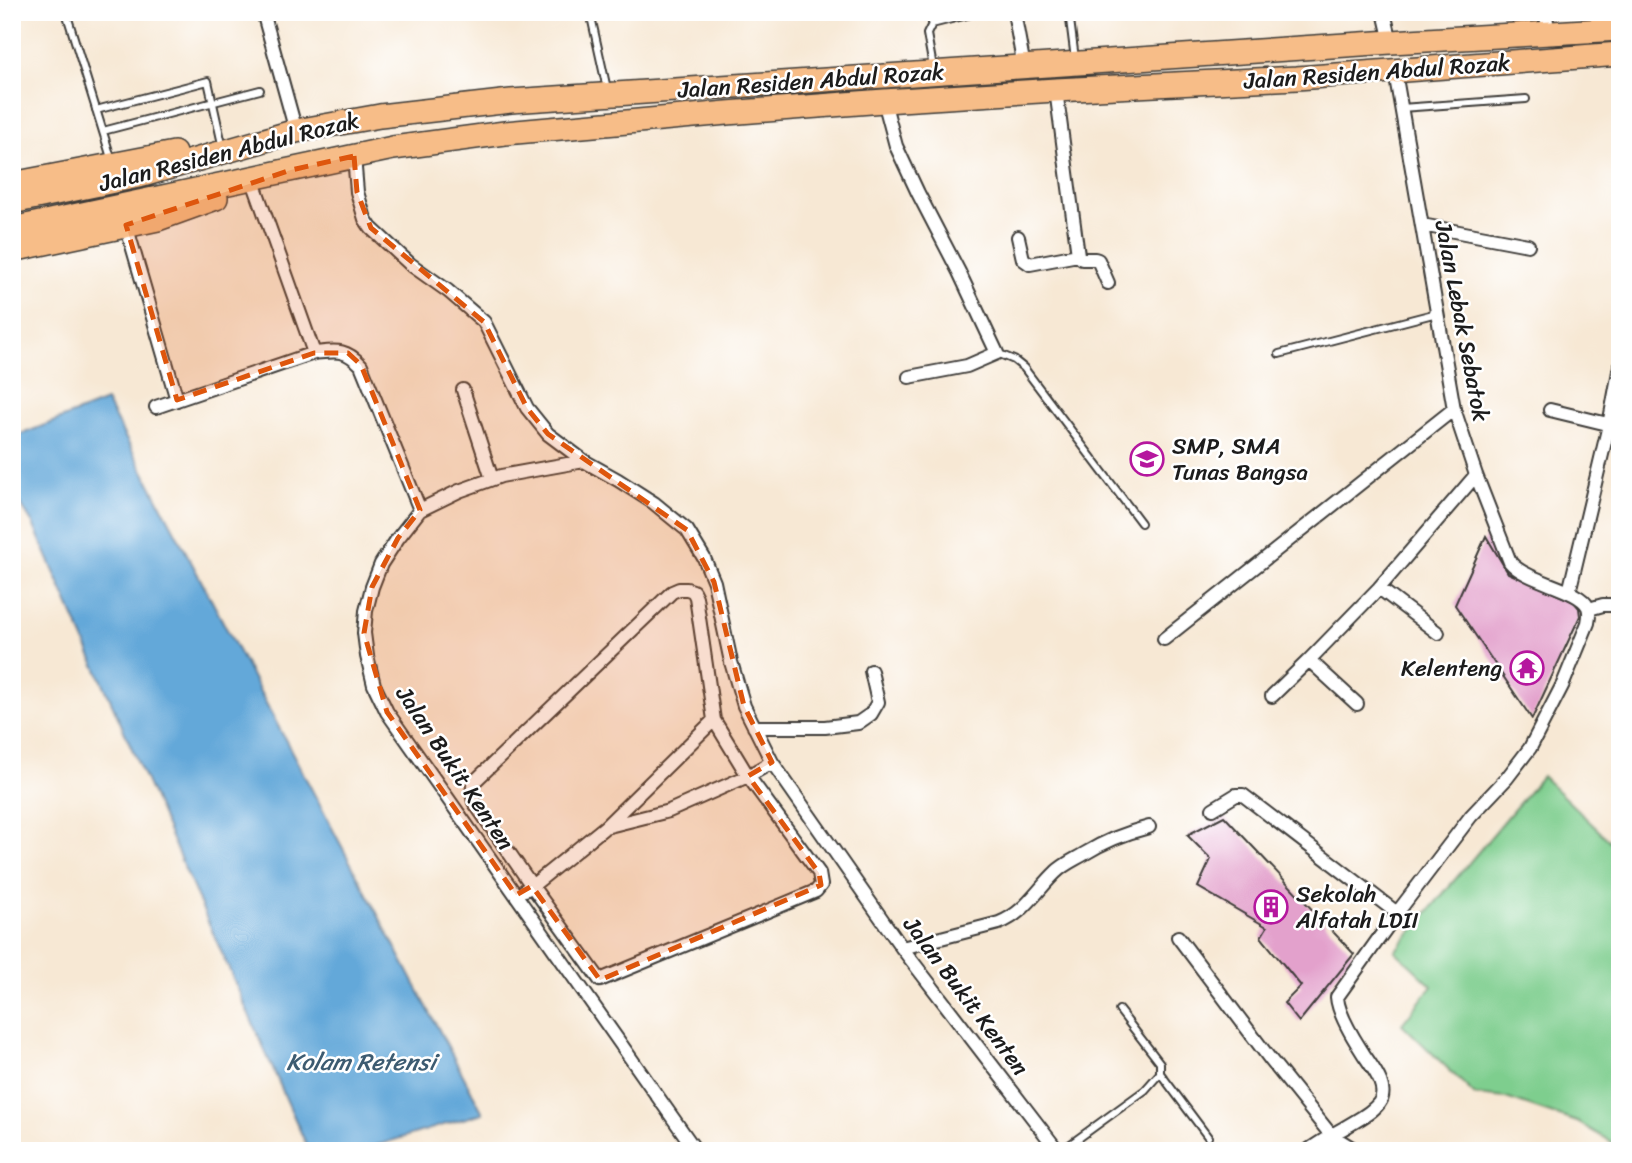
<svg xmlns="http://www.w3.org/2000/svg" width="1632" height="1163" font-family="Sriracha,sans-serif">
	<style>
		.green { fill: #7ece8e; stroke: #4d7555; stroke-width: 2 }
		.water { fill: #64a8d9; stroke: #40627a; stroke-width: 2 }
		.building { fill: #e3a1cc }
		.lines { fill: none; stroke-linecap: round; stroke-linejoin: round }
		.lane-casing { stroke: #3d3b38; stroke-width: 10 }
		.street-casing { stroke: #3d3b38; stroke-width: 16 }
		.highway-casing { stroke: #3d3b38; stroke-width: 26 }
		.lane { stroke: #fff; stroke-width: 6 }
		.street { stroke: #fff; stroke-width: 12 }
		.highway { stroke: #f7bd88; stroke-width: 23 }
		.marked { fill: #de560d; fill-opacity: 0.2; stroke: #de560d; stroke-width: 5; stroke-dasharray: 14 9; stroke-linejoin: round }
		.labels { text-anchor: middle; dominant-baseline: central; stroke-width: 5; stroke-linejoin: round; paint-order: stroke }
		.street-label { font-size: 23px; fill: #1c1c1c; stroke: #fff }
		.poi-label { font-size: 23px; fill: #1c1c1c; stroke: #fff; text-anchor: start }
		.water-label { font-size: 24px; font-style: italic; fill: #3c5b71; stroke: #fff }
	</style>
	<rect width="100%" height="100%" fill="#fff"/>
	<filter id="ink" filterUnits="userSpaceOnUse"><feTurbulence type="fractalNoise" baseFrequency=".0143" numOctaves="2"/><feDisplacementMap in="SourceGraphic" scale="14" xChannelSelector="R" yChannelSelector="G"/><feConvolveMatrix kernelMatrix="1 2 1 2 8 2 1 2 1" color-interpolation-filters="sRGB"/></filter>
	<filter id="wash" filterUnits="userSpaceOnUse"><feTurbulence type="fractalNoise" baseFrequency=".00686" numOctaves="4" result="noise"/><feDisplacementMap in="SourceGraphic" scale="28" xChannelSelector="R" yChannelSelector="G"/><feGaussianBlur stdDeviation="1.57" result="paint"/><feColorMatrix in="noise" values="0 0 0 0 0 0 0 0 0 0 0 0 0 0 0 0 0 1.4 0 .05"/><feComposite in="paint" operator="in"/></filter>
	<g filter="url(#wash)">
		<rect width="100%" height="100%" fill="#f7e8d4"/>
		<path class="green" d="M1542 776 1620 851V1147L1577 1122 1506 1098 1475 1095 1402 1024 1432 986 1395 951Z"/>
		<path class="water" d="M106 401 483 1113 358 1151H309L33 524 12 491V438Z"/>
		<g id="blocks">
			<path class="building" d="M1486 536 1508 573 1574 602 1579 608 1580 616 1532 719 1455 605Z
				M1224 816 1354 954 1299 1022 1284 1003 1301 986 1261 937 1267 927 1198 887 1211 859 1187 835Z"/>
		</g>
	</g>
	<g filter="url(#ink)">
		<use href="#blocks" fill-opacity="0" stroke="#3d3b38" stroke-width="2"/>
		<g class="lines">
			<defs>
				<path id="lane" d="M66 12 112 161
					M590 12 607 89
					M1069 12 1075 59
					M933 67 927 34 932 24 979 12
					M1401 108 1526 99
					M96 110 208 81 222 144
					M103 131 260 90
					M997 353 1014 360 1024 368 1141 523
					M1279 354 1437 313
					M1160 1073 1208 1137
					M1061 1151 1145 1090 1160 1073V1063L1119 1010"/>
				<path id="street" d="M263 12 296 131
					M1014 12 1024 67
					M1384 12 1391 42
					M1546 12 1548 33
					M1056 90 1078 255 1082 259H1095L1098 260 1108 283
					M884 101 896 146 918 193 959 272 997 353 967 366 909 377
					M354 156 357 192 365 219 371 228 410 264 448 291 484 322 527 408 548 434 584 461
					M254 184 314 353
					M126 225 177 400
					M1422 225 1528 245
					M1018 237 1023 259 1030 264 1078 255
					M463 390 492 479
					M156 407 314 353C336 351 345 348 361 365L420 510
					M1550 410 1620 427
					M1379 588 1438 633
					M679 589H687L693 591 696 597 714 720 605 827 532 886 474 802 472 792 474 782 672 592Z
					M1569 592 1609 425 1620 366
					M1589 609 1603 605H1620
					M1164 639 1454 409
					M1309 660 1357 704
					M1272 696 1309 660 1379 588 1476 475
					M754 727H825L858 723 871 714 878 702 871 671
					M1213 809 1236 795H1243L1397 913
					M605 827 669 811 748 776 772 762
					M525 890 532 886 600 980 816 891 821 885 819 873 748 776 714 720
					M1178 937 1270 1059 1331 1135 1357 1151
					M902 948 999 923C1025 913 1037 890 1056 872 1064 864 1074 860 1084 854 1105 841 1125 833 1149 827
					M696 1151 387 712 374 685 367 656 364 633 366 611 372 587 381 564 398 538 420 510 459 491 501 476 584 461 618 480 654 503 687 530 704 558 714 582 731 662 744 706 772 762 902 948 1058 1151
					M1307 1151C1319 1143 1331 1135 1344 1128 1355 1121 1371 1114 1379 1103 1391 1087 1369 1064 1361 1050 1352 1036 1338 1013 1337 997L1397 913 1471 816 1507 778 1530 748 1563 684 1588 623C1589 618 1590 612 1588 607 1579 588 1526 582 1510 562L1476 475 1454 409 1395 72"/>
				<path id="highway" d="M12 184 174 153
					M12 202 143 175 296 131 380 116 511 101 1391 42 1620 29
					M12 229 393 148 505 133 727 113 884 101 1056 90 1297 78 1620 54
					M12 250 158 219 216 198"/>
			</defs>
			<use href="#lane" class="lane-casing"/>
			<use href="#street" class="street-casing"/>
			<use href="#highway" class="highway-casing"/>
			<use href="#lane" class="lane"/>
			<use href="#street" class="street"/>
			<use href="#highway" class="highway"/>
		</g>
	</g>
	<path class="marked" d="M354 156 357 192 371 228 484 322 527 408 548 434 687 530 714 582 744 706 772 762 748 776 819 873 821 885 600 980 532 886 516 895 387 712 364 633 372 587 398 538 420 510 361 365 348 353H314L177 400 126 225 291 170Z"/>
	<defs>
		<symbol id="school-ring" viewBox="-11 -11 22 22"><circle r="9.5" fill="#fff" stroke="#b5179e" stroke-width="1.5"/><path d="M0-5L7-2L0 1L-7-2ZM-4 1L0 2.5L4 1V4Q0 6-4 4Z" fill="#b5179e"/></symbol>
		<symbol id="temple-ring" viewBox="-11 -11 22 22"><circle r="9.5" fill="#fff" stroke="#b5179e" stroke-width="1.5"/><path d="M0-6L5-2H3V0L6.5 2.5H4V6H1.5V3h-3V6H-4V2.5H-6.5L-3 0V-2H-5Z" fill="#b5179e"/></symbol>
		<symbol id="building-ring" viewBox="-11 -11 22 22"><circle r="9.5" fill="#fff" stroke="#b5179e" stroke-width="1.5"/><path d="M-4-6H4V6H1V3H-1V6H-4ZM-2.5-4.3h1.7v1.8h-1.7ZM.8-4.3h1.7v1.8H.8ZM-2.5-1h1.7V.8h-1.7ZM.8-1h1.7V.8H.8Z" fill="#b5179e"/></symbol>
	</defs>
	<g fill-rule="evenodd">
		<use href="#school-ring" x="1128" y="440" width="38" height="38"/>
		<use href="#temple-ring" x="1508" y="649" width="38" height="38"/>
		<use href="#building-ring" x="1252" y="888" width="38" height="38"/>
	</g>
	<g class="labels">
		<g class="street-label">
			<text transform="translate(1377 72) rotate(-4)">Jalan Residen Abdul Rozak</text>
			<text transform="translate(811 81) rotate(-4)">Jalan Residen Abdul Rozak</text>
			<text transform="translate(229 152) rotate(-14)">Jalan Residen Abdul Rozak</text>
			<text transform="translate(1462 321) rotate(79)">Jalan Lebak Sebatok</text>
			<text transform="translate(455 768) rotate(56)">Jalan Bukit Kenten</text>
			<text transform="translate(966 996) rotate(53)">Jalan Bukit Kenten</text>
		</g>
		<g class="poi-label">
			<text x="1172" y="446">SMP, SMA<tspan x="1172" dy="26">Tunas Bangsa</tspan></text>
			<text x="1502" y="668" text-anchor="end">Kelenteng</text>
			<text x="1296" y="894">Sekolah<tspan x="1296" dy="26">Alfatah LDII</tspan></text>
		</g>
		<g class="water-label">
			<text x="361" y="1062">Kolam Retensi</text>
		</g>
	</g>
	<rect width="1632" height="1163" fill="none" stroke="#fff" stroke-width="42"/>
</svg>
